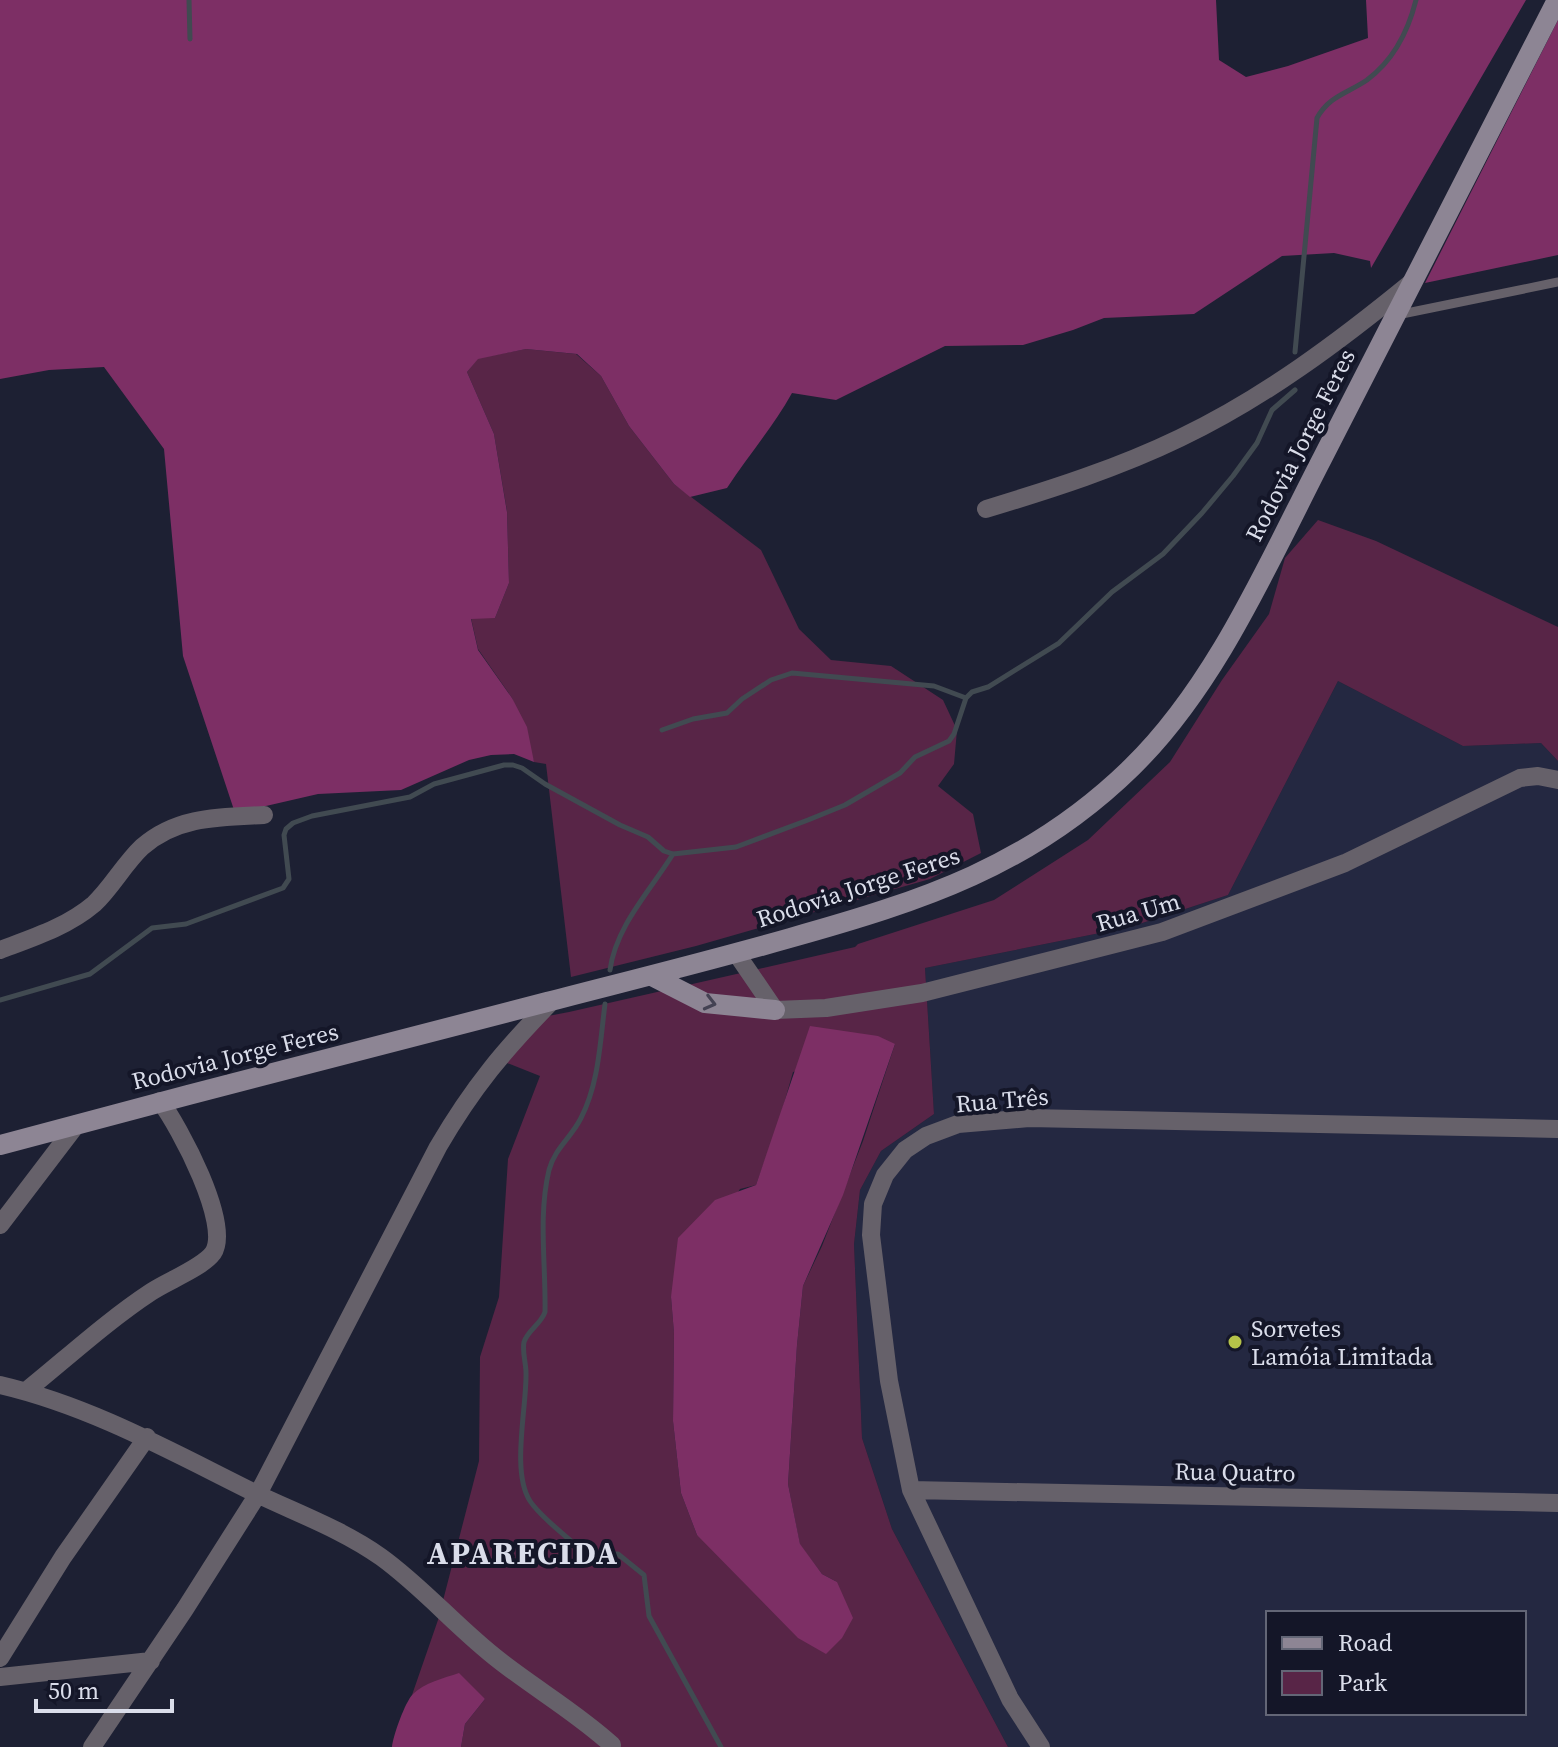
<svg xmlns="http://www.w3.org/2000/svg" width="1558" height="1747" font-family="'Source Serif 4',serif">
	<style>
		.built { fill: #242841; fill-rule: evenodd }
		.green { fill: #582547; fill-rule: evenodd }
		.forest { fill: #7d2f65 }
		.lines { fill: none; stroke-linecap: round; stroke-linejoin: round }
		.stream { stroke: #414a51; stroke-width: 5 }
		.lane { stroke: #66616a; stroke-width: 9 }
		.street { stroke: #66616a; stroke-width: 18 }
		.secondary { stroke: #8d8594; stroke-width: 20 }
		.oneway { stroke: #444253 }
		.poi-dot { fill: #b5c249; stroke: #141628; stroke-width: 3 }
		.labels { text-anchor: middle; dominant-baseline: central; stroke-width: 8; stroke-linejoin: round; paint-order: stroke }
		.street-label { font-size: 24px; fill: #daddea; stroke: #141628 }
		.poi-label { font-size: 24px; fill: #daddea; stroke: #141628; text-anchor: start }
		.district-label { font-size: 32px; font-weight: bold; letter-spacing: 2px; fill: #daddea; stroke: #141628 }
	</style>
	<rect width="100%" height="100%" fill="#1d2033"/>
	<path class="built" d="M1338 681 1463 746 1541 743 1558 761V1747H1008L892 1529 862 1438 854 1244 860 1190 881 1151 934 1114 925 968 1130 927 1228 895ZM1268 1613H1524V1713H1268Z"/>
	<path class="green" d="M526 349 576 354 601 376 629 426 674 484 761 550 799 629 831 660 891 666 943 700 957 730 954 764 938 786 973 814 981 853 930 879 696 946 571 977 546 764 534 762 512 698 478 649 471 618H495L509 583 507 511 494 434 467 372 478 358Z
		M1318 520 1376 541 1558 627V761L1541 743 1463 746 1338 681 1228 895 1130 927 925 968 934 1114 881 1151 860 1190 854 1244 862 1438 892 1529 1008 1747H461L465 1724 485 1699 435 1682 412 1695 438 1620 479 1461 480 1357 499 1297 508 1159 540 1076 497 1059 522 1021 569 1012 855 947 858 944 994 900 1088 840 1170 762 1222 680 1269 614 1285 558ZM895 1044 863 1141 822 1246 803 1286 797 1345 788 1484 800 1545 822 1574 837 1582 697 1535 681 1493 673 1421 674 1333 671 1297 740 1189 756 1185 779 1121 793 1072Z"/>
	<path class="forest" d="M0 0H1216L1219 60 1246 77 1288 66 1368 38 1366 0H1526L1371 268 1370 261 1334 253 1282 256 1194 314 1104 318 1073 330 1023 345 945 346 836 400 792 393C773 427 748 456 727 488L690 497 674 484 629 426 601 376 577 354 526 349 478 359 467 372 494 434 507 512 509 583 495 618 471 619 478 650 512 698 527 727 534 762 514 754 491 755 469 760 401 790 318 794 235 813 183 656 164 449 104 367 49 370 0 379Z
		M1558 20V255L1425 283 1554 28Z
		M810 1026 878 1036 895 1044 843 1195 803 1286 797 1345 788 1484 800 1544 822 1574 837 1582 853 1618 842 1638 826 1654 798 1638 697 1535 681 1493 673 1421 674 1333 671 1297 678 1238 715 1200 756 1185Z
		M459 1673 485 1699 465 1724 461 1747H392C393 1736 405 1702 413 1694 424 1683 444 1678 459 1673Z"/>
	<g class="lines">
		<path class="stream" d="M189 0 190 39
			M1295 352 1317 118C1329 96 1348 93 1367 80 1394 60 1408 32 1416 0
			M662 730 693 719 727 713 742 699 771 680 792 673 934 686 966 698
			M610 970C616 926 650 891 673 854
			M0 1000 90 974 152 928 186 924 283 888 289 879 284 835 286 829 293 823 312 816 410 797 434 784 504 765H513L522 768 545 784 620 825 648 837 664 851 673 854 736 847 808 820 845 805 900 773 915 757 949 741 954 734 966 698 972 692 988 687 1059 643 1112 592 1163 554 1202 513 1233 476 1257 443 1272 410 1295 390
			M605 1004C600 1042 599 1083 581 1118 571 1138 555 1148 549 1170 538 1216 546 1265 545 1312 541 1324 528 1330 524 1342 522 1352 526 1363 526 1373 527 1406 511 1472 530 1501 542 1519 576 1544 593 1560L610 1554H618L644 1575 649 1616 721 1747"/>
		<path class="lane" d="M1397 315 1558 282"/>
		<path class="street" d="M986 509C1052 489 1118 468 1180 438 1264 398 1340 341 1412 282
			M0 950C32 938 67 927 94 904 112 887 124 864 142 847 177 816 220 817 264 815
			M736 953 775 1010 826 1008 922 993 1162 932 1345 863 1520 778 1538 776 1558 780
			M0 1225 77 1124
			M0 1385C91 1406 174 1453 257 1494 299 1514 343 1530 381 1557 424 1588 458 1629 500 1661 537 1690 577 1713 612 1745
			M26 1391C67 1358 107 1321 151 1292 167 1281 202 1268 213 1253 232 1225 179 1126 160 1101
			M911 1490 1558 1503
			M0 1658 63 1557 147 1437
			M0 1677 151 1661
			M92 1747 185 1609 258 1494 438 1147C473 1087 504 1050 553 1000
			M1041 1747 1010 1699 911 1490 889 1381 871 1235 873 1204 885 1175 905 1150 926 1136 958 1124 1029 1118 1558 1129"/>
		<path class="secondary" d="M652 976 705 1003 775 1010
			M0 1145C182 1096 364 1049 547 1002 628 981 709 961 790 938 922 901 1031 866 1132 767 1217 684 1269 561 1323 457 1402 305 1479 152 1557 0"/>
	</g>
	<defs><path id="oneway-chevron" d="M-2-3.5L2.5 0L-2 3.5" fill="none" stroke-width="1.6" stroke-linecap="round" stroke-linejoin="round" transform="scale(2)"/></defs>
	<use class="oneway" href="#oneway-chevron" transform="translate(710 1003) rotate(14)"/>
	<circle class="poi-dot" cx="1235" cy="1342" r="8"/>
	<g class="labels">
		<g class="street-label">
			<text transform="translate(1300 445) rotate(-63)">Rodovia Jorge Feres</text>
			<text transform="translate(858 887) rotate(-18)">Rodovia Jorge Feres</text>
			<text transform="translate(1138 912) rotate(-16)">Rua Um</text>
			<text transform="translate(235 1056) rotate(-14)">Rodovia Jorge Feres</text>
			<text transform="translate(1002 1100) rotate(-5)">Rua Três</text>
			<text transform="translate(1235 1472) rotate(1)">Rua Quatro</text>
		</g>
		<g class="poi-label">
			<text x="1251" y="1328">Sorvetes<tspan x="1251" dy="28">Lamóia Limitada</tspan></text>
		</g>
		<g class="district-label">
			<text x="523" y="1553">APARECIDA</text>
		</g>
	</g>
	<rect x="1266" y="1611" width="260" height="104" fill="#141628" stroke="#636676" stroke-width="2"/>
	<rect x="1282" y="1637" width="40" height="12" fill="#8d8594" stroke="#636676" stroke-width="2"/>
	<text x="1338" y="1651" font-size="24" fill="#daddea">Road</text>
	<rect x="1282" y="1671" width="40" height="24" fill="#582547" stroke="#636676" stroke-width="2"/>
	<text x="1338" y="1691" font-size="24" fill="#daddea">Park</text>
	<path d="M36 1699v12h136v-12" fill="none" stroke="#daddea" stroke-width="4"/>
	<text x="48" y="1699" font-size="24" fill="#daddea" stroke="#141628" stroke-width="6" paint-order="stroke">50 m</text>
</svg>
